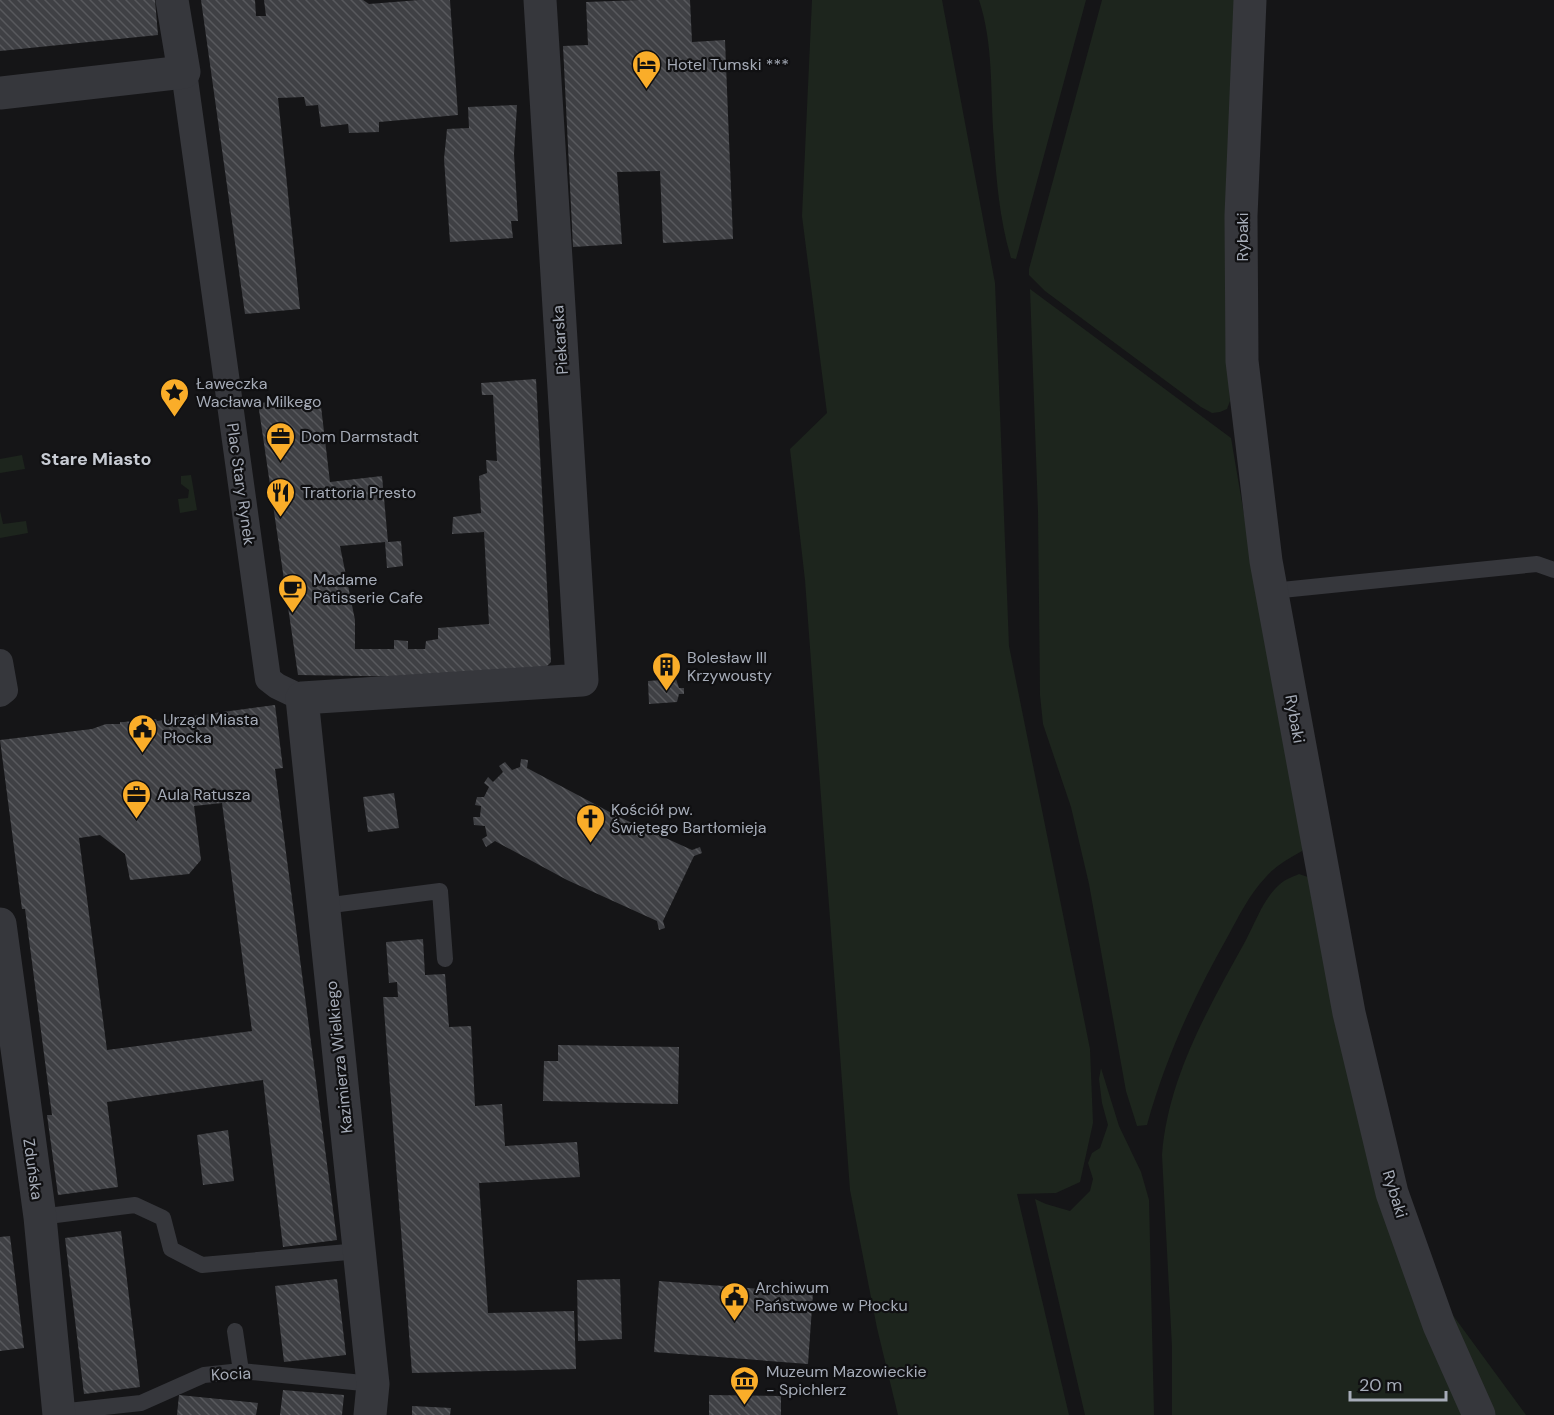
<svg xmlns="http://www.w3.org/2000/svg" width="1554" height="1415" font-family="'DM Sans',sans-serif">
	<style>
		.green { fill: #1d251d }
		.building { fill: url(#building-back-hatch); fill-rule: evenodd }
		.lines { fill: none; stroke-linecap: round; stroke-linejoin: round }
		.service { stroke: #36373c; stroke-width: 16 }
		.pedestrian { stroke: #36373c; stroke-width: 26 }
		.minor { stroke: #36373c; stroke-width: 33 }
		.labels { text-anchor: middle; dominant-baseline: central; stroke-width: 4.5; stroke-linejoin: round; paint-order: stroke }
		.poi-label { font-size: 16px; fill: #a6acb8; stroke: #101012; text-anchor: start }
		.street-label { font-size: 16px; fill: #a6acb8; stroke: #101012 }
		.neighbourhood-label { font-size: 18px; font-weight: bold; fill: #c7cbd3; stroke: #101012 }
	</style>
	<defs>
		<pattern id="building-back-hatch" width="6" height="6" patternUnits="userSpaceOnUse" patternTransform="scale(1.5)"><rect width="6" height="6" fill="#3f4044"/><path d="M-1 5l2 2M0 0l6 6M5-1l2 2" fill="none" stroke="#58595d"/></pattern>
	</defs>
	<rect width="100%" height="100%" fill="#151517"/>
	<path class="green" d="M812 0H942L995 283 1009 646 1090 1049 1093 1123 1080 1182 1056 1193 1017 1194 1069 1415H898L877 1328 850 1190 805 580 790 449 827 413 802 216Z
		M979 0H1086L1016 259 1011 258C1000 221 996 180 994 141 990 94 994 45 979 0Z
		M1102 0H1235L1228 358 1230 401 1227 409 1220 412 1212 413 1201 407 1045 291 1029 275V269Z
		M1030 289 1231 438 1278 714 1304 842 1302 851C1288 859 1275 866 1265 878 1249 895 1239 916 1228 936 1194 996 1165 1059 1147 1125L1137 1126 1126 1091 1089 884 1071 807 1043 724 1040 695 1038 512Z
		M22 455 25 469 0 473V459Z
		M191 475 197 510 180 513 178 499 188 498 189 490 181 484V476Z
		M0 511 3 524 26 521 28 533 0 538Z
		M1299 874 1308 877 1463 1415H1172V1347L1162 1155C1168 1077 1209 1007 1246 940 1255 923 1264 898 1279 885 1284 880 1292 877 1299 874Z
		M1101 1068 1119 1126 1141 1172 1149 1200 1154 1415H1085L1035 1199 1046 1204 1070 1211 1090 1191 1093 1179 1088 1163 1092 1153 1100 1148 1108 1125 1102 1103 1099 1079Z
		M1452 1314 1526 1415H1495L1470 1362Z"/>
	<path class="building" d="M0 0H155L158 35 0 51Z
		M201 0H255L256 16H266L264 0H363L369 4 419 0H450L458 115 379 122V132L349 133 348 124 321 127 318 105 306 106 304 97 278 98 300 309 245 314Z
		M639 0H690L692 42 725 40 733 239 663 243 660 171 617 172 622 244 573 247 563 46 588 45 586 2Z
		M517 105 514 154 518 221H511L513 238 450 242 444 159 447 129 469 128 468 107Z
		M536 379 551 662 543 670 426 677 298 675 258 403 320 398 330 482 382 476 388 542 401 541 403 566 387 568 385 542 340 546 355 620V649H394V640L408 641V649H425L426 641 438 639V628L489 624 484 532 452 534 453 517 481 513 479 476 487 473 486 460 497 461 493 395H482L481 383Z
		M676 679 679 688H684V694H679L677 702 649 704 648 681Z
		M275 705 283 768 275 769 337 1240 283 1247 263 1080 107 1102 118 1187 58 1195 47 1115H52L25 909H22L0 740 92 729 106 724H120V722H124L142 720 143 723 150 722V719H156L157 721ZM222 803 252 1031 107 1050 79 838 100 835 125 854 130 880 189 874 201 860 194 806Z
		M521 759 528 760 527 768 619 817 692 850 700 847 702 853 694 856 663 921 665 928 659 930 657 921 567 880 495 841 486 847 482 839 487 836 485 826 474 825 473 817H480L481 806 475 805 477 797H484L489 787 484 783 488 777 493 782 503 772 499 766 505 762 512 770 520 767Z
		M394 793 399 828 368 832 363 797Z
		M423 939 425 975 445 974 449 1027 471 1026 475 1106 502 1104 505 1146 577 1142 580 1177 479 1183 488 1313 574 1311 576 1369 412 1373 383 997H398L397 982 389 983 386 942Z
		M558 1045 679 1047 678 1104 543 1101 544 1061H558Z
		M228 1130 234 1181 203 1185 197 1135Z
		M121 1231 140 1387 84 1394 65 1238Z
		M10 1236 24 1348 0 1351V1237Z
		M337 1279 346 1355 284 1362 275 1286Z
		M620 1279 622 1339 578 1341 577 1280Z
		M659 1281 813 1293 808 1364 654 1352Z
		M283 1390 344 1395 342 1415H280Z
		M179 1395 258 1403 256 1415H177Z
		M709 1395 781 1396V1415H709Z
		M412 1406 451 1408 450 1415H412Z"/>
	<g class="lines">
		<path class="service" d="M1272 591 1537 564 1554 570
			M324 906 440 891 445 959
			M40 1217 135 1205 163 1218 171 1249 202 1265 359 1251
			M235 1331 241 1371
			M59 1412 141 1403 204 1375 241 1371 373 1384"/>
		<path class="pedestrian" d="M184 72 268 679 277 686 302 698
			M0 662 5 690 0 694"/>
		<path class="minor" d="M1250 0 1241 216 1242 361 1266 561 1349 1013 1392 1193 1439 1325 1479 1415
			M0 93 184 72 172 0
			M0 924 40 1217 59 1415
			M370 1415 373 1384 302 698 582 680 540 0"/>
	</g>
	<defs>
		<symbol id="hotel-pin" viewBox="-11 -11 22 30"><path d="M0 17L-7.5 6A9.5 9.5 0 1 1 7.5 6Z" fill="#faad29" stroke="#101012"/><path d="M-6-4.5h1.5V1H6V5H4.5V3h-9V5H-6ZM-4 0a1.8 1.8 0 1 1 3.6 0ZM.5 0V-2.5h3Q6-2.5 6 0Z" fill="#111"/></symbol>
		<symbol id="sight-pin" viewBox="-11 -11 22 30"><path d="M0 17L-7.5 6A9.5 9.5 0 1 1 7.5 6Z" fill="#faad29" stroke="#101012"/><path d="M0-6L1.8-2.2L6-1.7L2.9 1.2L3.7 5.4L0 3.3L-3.7 5.4L-2.9 1.2L-6-1.7L-1.8-2.2Z" fill="#111"/></symbol>
		<symbol id="office-pin" viewBox="-11 -11 22 30"><path d="M0 17L-7.5 6A9.5 9.5 0 1 1 7.5 6Z" fill="#faad29" stroke="#101012"/><path d="M-6-3h4V-5.5h4V-3h4V5H-6ZM-1-4.5V-3h2v-1.5ZM-6 0V1H6V0Z" fill="#111"/></symbol>
		<symbol id="restaurant-pin" viewBox="-11 -11 22 30"><path d="M0 17L-7.5 6A9.5 9.5 0 1 1 7.5 6Z" fill="#faad29" stroke="#101012"/><path d="M-5-6h1v4h1v-4h1v4h1v-4h1v5L-1.5 .5V6h-2V.5L-5-1ZM5-6V6H3V1.5H1.5Q1.5-4 5-6Z" fill="#111"/></symbol>
		<symbol id="cafe-pin" viewBox="-11 -11 22 30"><path d="M0 17L-7.5 6A9.5 9.5 0 1 1 7.5 6Z" fill="#faad29" stroke="#101012"/><path d="M-5.5-4.5H6V0H3Q3 3.5 0 3.5H-2.5Q-5.5 3.5-5.5 0ZM3-3.2v2h1.7v-2ZM-6 4.5H4V6H-6Z" fill="#111"/></symbol>
		<symbol id="building-pin" viewBox="-11 -11 22 30"><path d="M0 17L-7.5 6A9.5 9.5 0 1 1 7.5 6Z" fill="#faad29" stroke="#101012"/><path d="M-4-6H4V6H1V3H-1V6H-4ZM-2.5-4.3h1.7v1.8h-1.7ZM.8-4.3h1.7v1.8H.8ZM-2.5-1h1.7V.8h-1.7ZM.8-1h1.7V.8H.8Z" fill="#111"/></symbol>
		<symbol id="civic-pin" viewBox="-11 -11 22 30"><path d="M0 17L-7.5 6A9.5 9.5 0 1 1 7.5 6Z" fill="#faad29" stroke="#101012"/><path d="M-.6-6.5H3V-4.5H.6V-3L4-1V1h2V6H-6V1h2V-1L-.6-3ZM-1.2 2.5V6h2.4V2.5Z" fill="#111"/></symbol>
		<symbol id="church-pin" viewBox="-11 -11 22 30"><path d="M0 17L-7.5 6A9.5 9.5 0 1 1 7.5 6Z" fill="#faad29" stroke="#101012"/><path d="M-1.2-6h2.4v3.5h3.3v2.4h-3.3V6h-2.4V-.1h-3.3v-2.4h3.3Z" fill="#111"/></symbol>
		<symbol id="museum-pin" viewBox="-11 -11 22 30"><path d="M0 17L-7.5 6A9.5 9.5 0 1 1 7.5 6Z" fill="#faad29" stroke="#101012"/><path d="M0-6L6-3V-2H-6V-3ZM-5-1h2V3h-2ZM-1-1h2V3h-2ZM3-1h2V3H3ZM-6 4H6V6H-6Z" fill="#111"/></symbol>
	</defs>
	<g fill-rule="evenodd">
		<use href="#hotel-pin" x="630" y="48" width="33" height="45"/>
		<use href="#sight-pin" x="158" y="376" width="33" height="45"/>
		<use href="#office-pin" x="264" y="420" width="33" height="45"/>
		<use href="#restaurant-pin" x="264" y="476" width="33" height="45"/>
		<use href="#cafe-pin" x="276" y="572" width="33" height="45"/>
		<use href="#building-pin" x="650" y="650" width="33" height="45"/>
		<use href="#civic-pin" x="126" y="712" width="33" height="45"/>
		<use href="#office-pin" x="120" y="778" width="33" height="45"/>
		<use href="#church-pin" x="574" y="802" width="33" height="45"/>
		<use href="#civic-pin" x="718" y="1280" width="33" height="45"/>
		<use href="#museum-pin" x="728" y="1364" width="33" height="45"/>
	</g>
	<g class="labels">
		<g class="poi-label">
			<text x="667" y="64">Hotel Tumski ***</text>
			<text x="196" y="383">Ławeczka<tspan x="196" dy="18">Wacława Milkego</tspan></text>
			<text x="301" y="436">Dom Darmstadt</text>
			<text x="302" y="492">Trattoria Presto</text>
			<text x="313" y="579">Madame<tspan x="313" dy="18">Pâtisserie Cafe</tspan></text>
			<text x="687" y="657">Bolesław III<tspan x="687" dy="18">Krzywousty</tspan></text>
			<text x="163" y="719">Urząd Miasta<tspan x="163" dy="18">Płocka</tspan></text>
			<text x="157" y="794">Aula Ratusza</text>
			<text x="611" y="809">Kościół pw.<tspan x="611" dy="18">Świętego Bartłomieja</tspan></text>
			<text x="755" y="1287">Archiwum<tspan x="755" dy="18">Państwowe w Płocku</tspan></text>
			<text x="766" y="1371">Muzeum Mazowieckie<tspan x="766" dy="18">- Spichlerz</tspan></text>
		</g>
		<g class="street-label">
			<text transform="translate(1242 237) rotate(-90)">Rybaki</text>
			<text transform="translate(560 340) rotate(-94)">Piekarska</text>
			<text transform="translate(241 484) rotate(82)">Plac Stary Rynek</text>
			<text transform="translate(1295 719) rotate(80)">Rybaki</text>
			<text transform="translate(339 1057) rotate(-96)">Kazimierza Wielkiego</text>
			<text transform="translate(33 1169) rotate(82)">Zduńska</text>
			<text transform="translate(1395 1194) rotate(73)">Rybaki</text>
			<text transform="translate(231 1374) rotate(-3)">Kocia</text>
		</g>
		<g class="neighbourhood-label">
			<text x="96" y="459">Stare Miasto</text>
		</g>
	</g>
	<path d="M1350 1391v9h96v-9" fill="none" stroke="#a6acb8" stroke-width="3"/>
	<text x="1359" y="1391" font-size="18" fill="#a6acb8" stroke="#101012" stroke-width="4.5" paint-order="stroke">20 m</text>
</svg>
